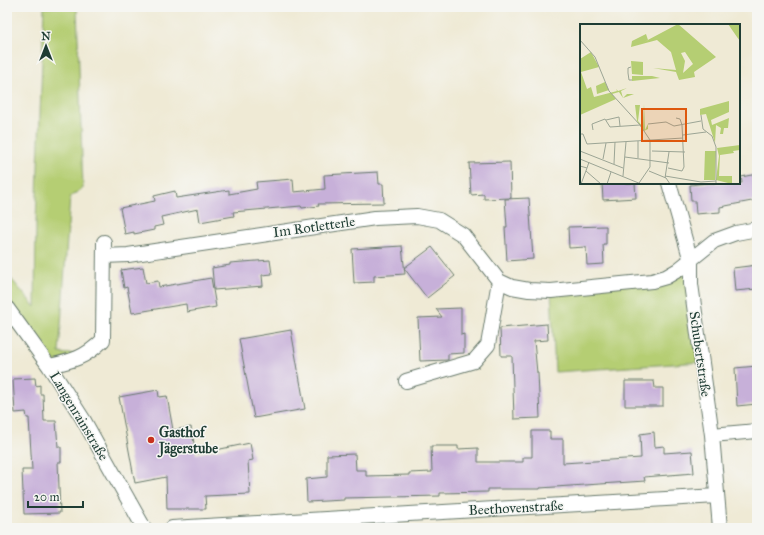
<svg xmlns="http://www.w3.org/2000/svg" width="764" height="535" font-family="'IM FELL Great Primer',serif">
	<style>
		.green { fill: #b5ce73; stroke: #6a8654 }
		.building { fill: #c7b0d9 }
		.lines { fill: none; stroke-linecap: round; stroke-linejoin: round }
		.minor-casing { stroke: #687a6c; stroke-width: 16 }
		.minor { stroke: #fff; stroke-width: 14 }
		.poi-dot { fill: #c8321e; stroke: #f6f6f2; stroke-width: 1.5 }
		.labels { text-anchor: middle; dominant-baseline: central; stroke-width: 3; stroke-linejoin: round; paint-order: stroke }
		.street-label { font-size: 14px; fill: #1f3d34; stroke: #f6f6f2 }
		.poi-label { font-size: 14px; font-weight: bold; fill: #1f3d34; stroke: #f6f6f2; text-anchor: start }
		.inset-road { fill: none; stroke: #9ca595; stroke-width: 1 }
		.view { fill: #de580e; fill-opacity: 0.15; stroke: #de580e; stroke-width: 2 }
		.inset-edge { fill: none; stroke: #1f3d34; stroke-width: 2 }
	</style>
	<rect width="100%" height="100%" fill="#f6f6f2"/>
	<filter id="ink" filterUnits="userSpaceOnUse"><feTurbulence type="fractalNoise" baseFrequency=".025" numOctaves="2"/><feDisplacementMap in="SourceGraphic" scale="8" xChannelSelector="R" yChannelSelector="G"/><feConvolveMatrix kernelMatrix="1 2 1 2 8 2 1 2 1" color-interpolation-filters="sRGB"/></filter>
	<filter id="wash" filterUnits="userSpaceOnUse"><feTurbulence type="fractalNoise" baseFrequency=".012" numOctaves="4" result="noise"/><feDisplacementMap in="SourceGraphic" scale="16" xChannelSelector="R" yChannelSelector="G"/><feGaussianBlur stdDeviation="0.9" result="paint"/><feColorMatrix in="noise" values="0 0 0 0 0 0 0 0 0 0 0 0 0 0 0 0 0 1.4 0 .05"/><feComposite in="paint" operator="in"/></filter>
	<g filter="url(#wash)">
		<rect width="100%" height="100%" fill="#efead5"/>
		<path class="green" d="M44 7H77L83 188 70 197 59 353C78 355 84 354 97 339L104 242 103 340 87 355 73 361 49 366 7 308V274L35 307 36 222Z
			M691 261 702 362 555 372 551 291 652 281Z"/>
		<g id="blocks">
			<path class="building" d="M510 162 511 198 484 199V194L471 195 469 163Z
				M378 172 379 184H383L384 203 318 204 319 206 302 208 301 206 233 212 234 216 200 222 198 209 161 217 163 225 154 227V230L134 234V232L125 234 120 208 155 201 154 196 175 191 176 198 229 190V194L257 189 256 182 293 179 294 192 325 189 324 175Z
				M757 174V200L720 207V212L696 214 695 201H691L690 185 708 183H742L741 177Z
				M602 183H635L636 198 603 200Z
				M529 198 533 259 507 261 505 227H507L505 199Z
				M606 226V244H603L604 264 587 265 586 247 569 248 568 227Z
				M402 246 405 274 374 276V282L354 283 352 249Z
				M432 247 455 276 427 298 404 268Z
				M270 260 272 274 262 275 263 286 214 290 212 268 230 265V263Z
				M757 265V289L735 291 733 268Z
				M143 267 146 283 158 281 159 287 211 278 216 307 187 312 186 304 132 313 127 287 124 288 121 270Z
				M461 308V335L464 334V353L448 354V360L420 361 418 318 442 317 436 309Z
				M547 324 548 340 534 341 537 373H538L540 418 514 419 512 356H501L500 328Z
				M291 330 305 409 254 418 239 339Z
				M757 366V404L737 406 735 368Z
				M35 378 36 386 40 385V394H43L44 421H56L58 447H61V462H58L60 513 24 514 22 470H32L29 418H27L26 412 15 413 13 379Z
				M625 381H654L655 388H663V406H625Z
				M158 390 159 397 167 396 173 430 191 427 196 454 250 443 253 460 248 461 250 494 205 496 206 509H167L166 477 135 483 119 397Z
				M532 431H550V439H563V463L641 458 640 434 654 432 655 447 664 446V453L692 451 694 473 644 477 645 481 540 488V489H488V492L440 493V496L344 498V500L307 502 306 479 327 477V455L355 454 356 470H366V476L409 475V473L432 472 431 446H458V449L478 448V462H523V457H532Z"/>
		</g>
	</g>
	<g filter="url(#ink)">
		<use href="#blocks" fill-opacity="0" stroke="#687a6c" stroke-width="1"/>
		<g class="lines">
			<defs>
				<path id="minor" d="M669 183 691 261V284L712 435 720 528
					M104 256 128 255 375 218 417 216 439 220 463 235 499 281 512 287 529 290 551 291 652 281 666 277 678 270 714 241 736 233 757 229
					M7 308 49 366 83 419 144 528
					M49 366C72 361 85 358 103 340L104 242
					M406 381 474 361 488 345 499 281
					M712 435 757 431
					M172 528 717 496"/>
			</defs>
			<use href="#minor" class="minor-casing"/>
			<use href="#minor" class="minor"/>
		</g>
	</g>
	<circle class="poi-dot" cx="151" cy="440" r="4"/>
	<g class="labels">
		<g class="street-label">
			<text transform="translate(314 227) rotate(-8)">Im Rotletterle</text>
			<text transform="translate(700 354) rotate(82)">Schubertstraße</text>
			<text transform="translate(79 416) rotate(59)">Langenrainstraße</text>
			<text transform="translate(516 508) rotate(-3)">Beethovenstraße</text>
		</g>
		<g class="poi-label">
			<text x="159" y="432">Gasthof<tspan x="159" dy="16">Jägerstube</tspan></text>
		</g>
	</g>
	<g transform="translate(580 24)">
		<rect width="160" height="160" fill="#efead5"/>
		<path d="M98 0 136 33 114 48 115 53 99 56 96 48 73 44 96 46 91 28 77 16 51 23 52 17 66 10 68 16 64 18ZM105 28 113 40 103 49 105 37 101 29ZM148 0H160V17L157 13ZM11 28 19 43 1 48 7 65 11 63 14 73 37 67 36 65 38 67 47 64 41 67 43 74 47 70H54L43 74 39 68 32 70 36 75 0 91V35ZM51 37 63 38V51L52 50ZM52 52H72L80 54 52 57ZM25 58 29 66 17 70 16 62ZM149 77V88L131 96 132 101 149 94 148 104H144L143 110H140L141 104 136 101 135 119 126 90 120 91V85ZM64 80 65 106 68 100V105L64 107 57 97 55 81H60L58 97 63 103ZM160 121V126L153 127 154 129 140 131 139 152H152V160L136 156 139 132 137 124ZM125 127H136L135 156H124Z" fill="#b5ce73" fill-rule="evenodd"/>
		<path class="inset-road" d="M0 16 15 33 29 67 60 101 70 116V143L59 159M51 43 48 44V49L49 56H52M121 91 123 105 132 112 136 123V160M26 96 39 93 40 102M68 100 86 98 94 102 121 97M13 106 12 100 25 95 30 103 60 101M0 110H3L7 120M103 111 126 108M58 117V134M7 120 103 114M0 127 43 144M72 127 105 128M45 133 89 139M0 135 61 160M23 135 26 119M34 140 35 118M0 142 7 144 9 138M88 144 102 147 104 143 102 101 100 95 96 94M6 147 21 160M69 147 86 154 90 160M43 152 46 118M85 152 121 158 136 157M85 154 89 128M1 160 7 144M27 160 31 148"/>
		<path class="view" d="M62 85H106V117H62Z"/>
		<rect width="160" height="160" class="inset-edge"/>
	</g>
	<rect width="764" height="535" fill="none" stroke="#f6f6f2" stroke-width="24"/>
	<g transform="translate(46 46)" stroke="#f6f6f2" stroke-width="3" paint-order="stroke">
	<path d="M0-3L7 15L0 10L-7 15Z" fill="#1f3d34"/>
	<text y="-6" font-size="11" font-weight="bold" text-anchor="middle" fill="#1f3d34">N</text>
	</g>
	<path d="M28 501v6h55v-6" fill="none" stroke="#1f3d34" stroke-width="2"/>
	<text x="34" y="501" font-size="12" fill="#1f3d34" stroke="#f6f6f2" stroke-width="3" paint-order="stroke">20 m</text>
</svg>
